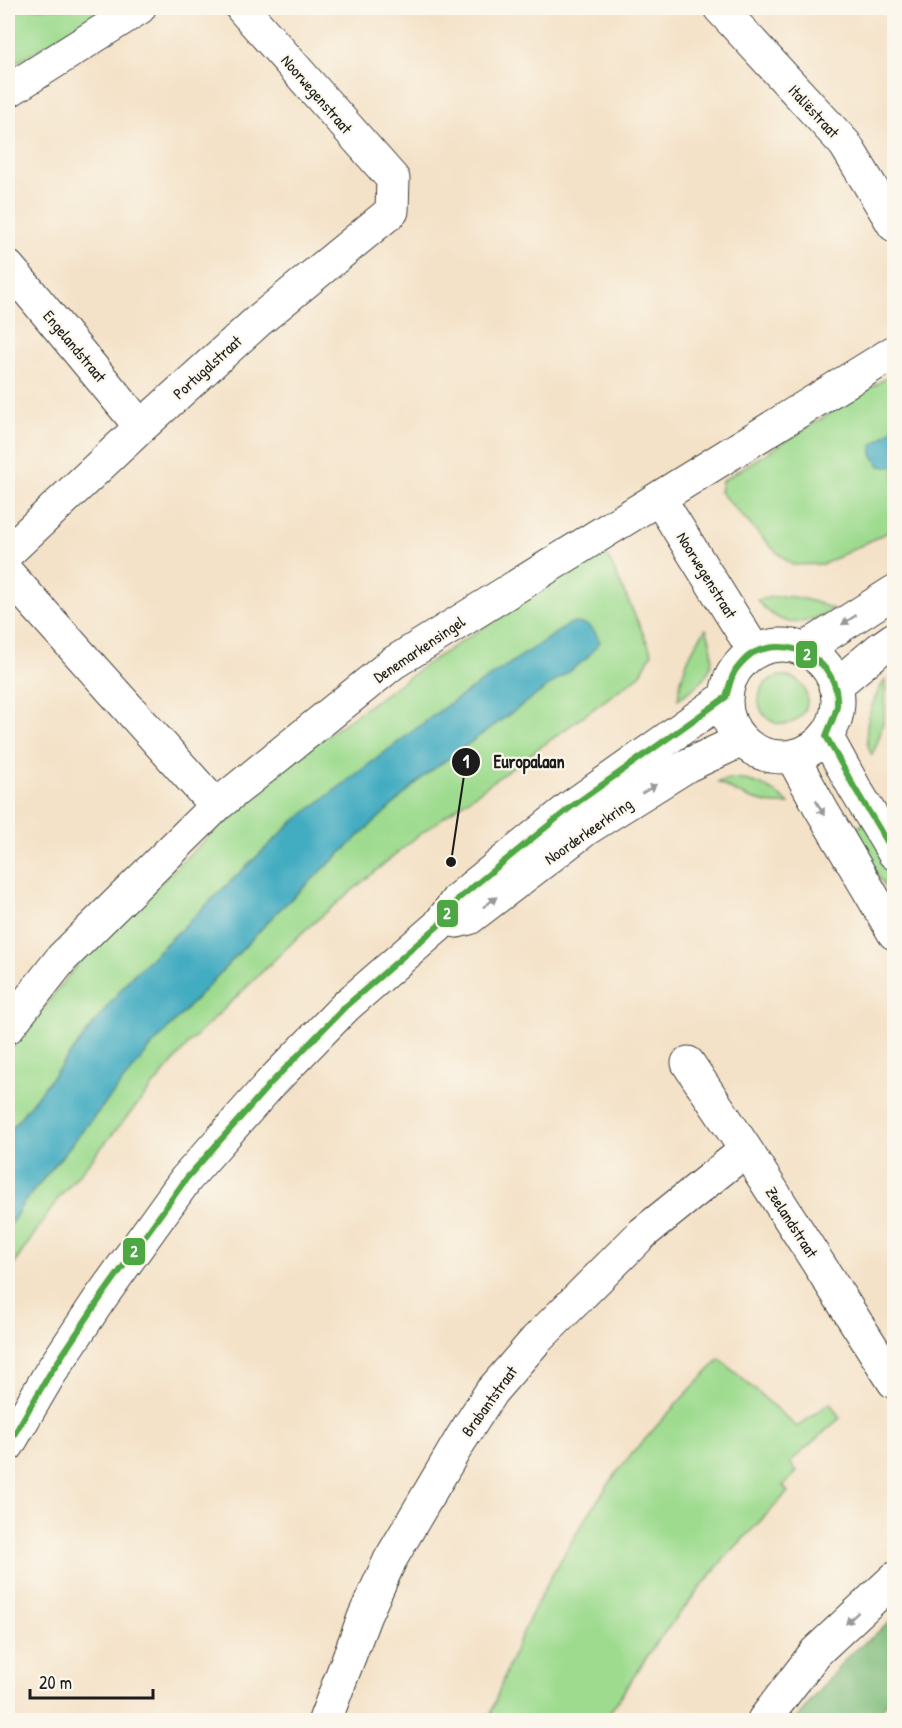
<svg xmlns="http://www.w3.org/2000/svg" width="902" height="1728" font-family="'Patrick Hand',sans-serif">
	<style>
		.green { fill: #9edb8f; stroke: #5d7c56; stroke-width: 1.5 }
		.forest { fill: #7ebb7a; stroke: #4d6c4b; stroke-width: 1.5 }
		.water { fill: #42acc1; stroke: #2f646e; stroke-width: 1.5 }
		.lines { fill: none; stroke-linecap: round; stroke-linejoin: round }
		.minor-casing { stroke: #3c3a36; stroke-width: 35 }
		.tertiary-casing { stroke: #3c3a36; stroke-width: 35 }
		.minor { stroke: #fff; stroke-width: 33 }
		.tertiary { stroke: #fff; stroke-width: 33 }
		.bus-1-casing { stroke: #fbf7ec; stroke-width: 10 }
		.bus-1 { stroke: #4da844; stroke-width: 6 }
		.oneway { fill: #999 }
		.labels { text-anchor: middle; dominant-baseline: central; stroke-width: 4.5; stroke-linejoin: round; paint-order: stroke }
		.street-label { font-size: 16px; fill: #1c1c1c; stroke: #fbf7ec }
		.leader { fill: none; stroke: #1c1c1c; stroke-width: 2 }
		.callout-dot { fill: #1c1c1c; stroke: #fbf7ec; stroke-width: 2 }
		.mark-label { font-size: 18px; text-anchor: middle; font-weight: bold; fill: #fff }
		.callout-label { font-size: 18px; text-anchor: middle; font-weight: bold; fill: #1c1c1c; stroke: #fbf7ec; stroke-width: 4.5; stroke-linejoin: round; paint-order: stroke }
		.line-badge { stroke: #fbf7ec; stroke-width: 2 }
		.badge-label { font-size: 16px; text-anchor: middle; font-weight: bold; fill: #fff }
	</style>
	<rect width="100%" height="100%" fill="#fbf7ec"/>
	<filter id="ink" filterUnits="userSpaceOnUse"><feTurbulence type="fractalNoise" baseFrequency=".0167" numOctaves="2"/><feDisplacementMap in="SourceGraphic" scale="12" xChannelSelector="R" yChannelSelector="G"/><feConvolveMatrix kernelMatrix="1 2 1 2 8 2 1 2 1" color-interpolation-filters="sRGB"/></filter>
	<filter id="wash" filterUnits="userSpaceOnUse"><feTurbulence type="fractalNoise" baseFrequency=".008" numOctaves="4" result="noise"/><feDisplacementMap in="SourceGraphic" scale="24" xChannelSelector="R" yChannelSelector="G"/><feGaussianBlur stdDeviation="1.35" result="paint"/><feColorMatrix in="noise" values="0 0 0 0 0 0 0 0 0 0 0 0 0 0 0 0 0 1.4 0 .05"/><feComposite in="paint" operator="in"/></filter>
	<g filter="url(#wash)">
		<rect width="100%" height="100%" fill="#f4e2c8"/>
		<path class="green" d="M8 8H108L8 68Z
			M894 373V428L872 446 888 467 894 465V529L824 564 792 565 771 547 720 492 722 481Z
			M605 550 652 653 640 675 415 838 305 930 190 1042 58 1199 8 1273V1229L22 1205 151 1047 277 912 424 776 586 659 293 822 130 978 8 1133V1053L79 962 271 775 437 657Z
			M778 596C798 596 814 601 833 609 803 628 780 628 757 600Z
			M706 629C721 666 708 679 678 699 681 671 690 651 706 629Z
			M759 700a24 24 0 1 1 48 0a24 24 0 1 1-48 0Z
			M885 680C887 709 884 729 872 755 859 733 872 700 885 680Z
			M729 779C754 779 772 787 789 804 762 806 741 796 718 782Z
			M867 822 894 867V902L851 831Z
			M720 1359 797 1427 830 1403 840 1418 790 1462 797 1472 783 1486 788 1492 721 1562 656 1643 605 1720H489C516 1632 567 1541 621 1467 629 1456 639 1446 648 1436 671 1409 695 1384 720 1359Z"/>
		<path class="forest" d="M894 1619V1693L873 1720H795L846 1658Z"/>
		<path class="water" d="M894 428V465L888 467 880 466 872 454V446Z
			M571 623C589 623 593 626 600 642L586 659 424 776 277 912 151 1047 22 1205 8 1229V1133L130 978 293 822 447 705Z"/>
	</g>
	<g filter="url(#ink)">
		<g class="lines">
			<defs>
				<path id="minor" d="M720 8 845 144 894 225
					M8 91 139 8
					M8 267 27 289 141 427
					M659 498 755 652
					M8 552 141 427 258 321 392 211 393 179 242 8
					M8 574 216 806
					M8 1027 62 958 216 806 393 663 894 352
					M688 1063 746 1150 894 1382
					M325 1720 365 1615 390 1560 461 1439 491 1392 536 1340 643 1233 746 1150
					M764 1720 816 1652 894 1579"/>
				<path id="tertiary" d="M726 701a56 56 0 1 1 112 0a56 56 0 1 1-112 0Z
					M803 650 894 592
					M835 686 881 648 894 639
					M826 736 854 787 894 853
					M792 756 820 807 894 933
					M457 921 469 918 586 829 688 765 742 740
					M8 1445 49 1375 99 1300 186 1179 270 1084 346 1006 438 926 458 899 471 888 571 807 726 697"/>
			</defs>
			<use href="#minor" class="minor-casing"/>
			<use href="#tertiary" class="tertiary-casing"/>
			<use href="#minor" class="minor"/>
			<use href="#tertiary" class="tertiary"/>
			<defs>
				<path id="bus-1" d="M8 1445 49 1375 99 1300 186 1179 270 1084 346 1006 438 926 458 899 571 807 726 697C729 688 731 674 738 667 742 662 750 654 755 652 793 635 840 663 837 705 836 715 829 727 826 736L854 787 894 853"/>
			</defs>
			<use href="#bus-1" class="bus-1-casing"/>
			<use href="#bus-1" class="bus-1"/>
		</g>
		<defs><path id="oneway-solid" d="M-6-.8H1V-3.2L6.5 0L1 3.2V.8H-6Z" transform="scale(1.5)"/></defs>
		<g class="oneway">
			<use href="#oneway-solid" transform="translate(849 620) rotate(147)"/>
			<use href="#oneway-solid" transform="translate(649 789) rotate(-32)"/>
			<use href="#oneway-solid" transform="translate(820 808) rotate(61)"/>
			<use href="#oneway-solid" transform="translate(490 902) rotate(-37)"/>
			<use href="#oneway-solid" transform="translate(852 1618) rotate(137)"/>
		</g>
	</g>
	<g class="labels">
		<g class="street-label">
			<text transform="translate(317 94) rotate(49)">Noorwegenstraat</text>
			<text transform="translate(814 111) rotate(47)">Italiëstraat</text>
			<text transform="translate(75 346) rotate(50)">Engelandstraat</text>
			<text transform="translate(207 367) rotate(-42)">Portugalstraat</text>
			<text transform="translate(707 575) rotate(58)">Noorwegenstraat</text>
			<text transform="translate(419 649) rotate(-34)">Denemarkensingel</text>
			<text transform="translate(588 831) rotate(-35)">Noorderkeerkring</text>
			<text transform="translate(792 1222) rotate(57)">Zeelandstraat</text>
			<text transform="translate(489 1401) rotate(-54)">Brabantstraat</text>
		</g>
	</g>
	<path class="leader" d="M451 862L466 762"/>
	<g class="callout-dot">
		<circle cx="451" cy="862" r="6"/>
		<circle cx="466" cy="762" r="15"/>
	</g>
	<g class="mark-label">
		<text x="466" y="768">1</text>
	</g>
	<g class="callout-label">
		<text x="529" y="768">Europalaan</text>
	</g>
	<g class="line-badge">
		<rect x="795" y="640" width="23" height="29" rx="6" fill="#4da844"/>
		<rect x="436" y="899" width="23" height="29" rx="6" fill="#4da844"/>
		<rect x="122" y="1237" width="24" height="29" rx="6" fill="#4da844"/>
	</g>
	<g class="badge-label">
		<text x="807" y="660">2</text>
		<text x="447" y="919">2</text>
		<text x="134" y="1257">2</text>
	</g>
	<rect width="902" height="1728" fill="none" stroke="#fbf7ec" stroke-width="30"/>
	<path d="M30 1689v9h123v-9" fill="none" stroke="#1c1c1c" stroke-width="3"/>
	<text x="39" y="1689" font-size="18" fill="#1c1c1c" stroke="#fbf7ec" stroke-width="4.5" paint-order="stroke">20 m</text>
</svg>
